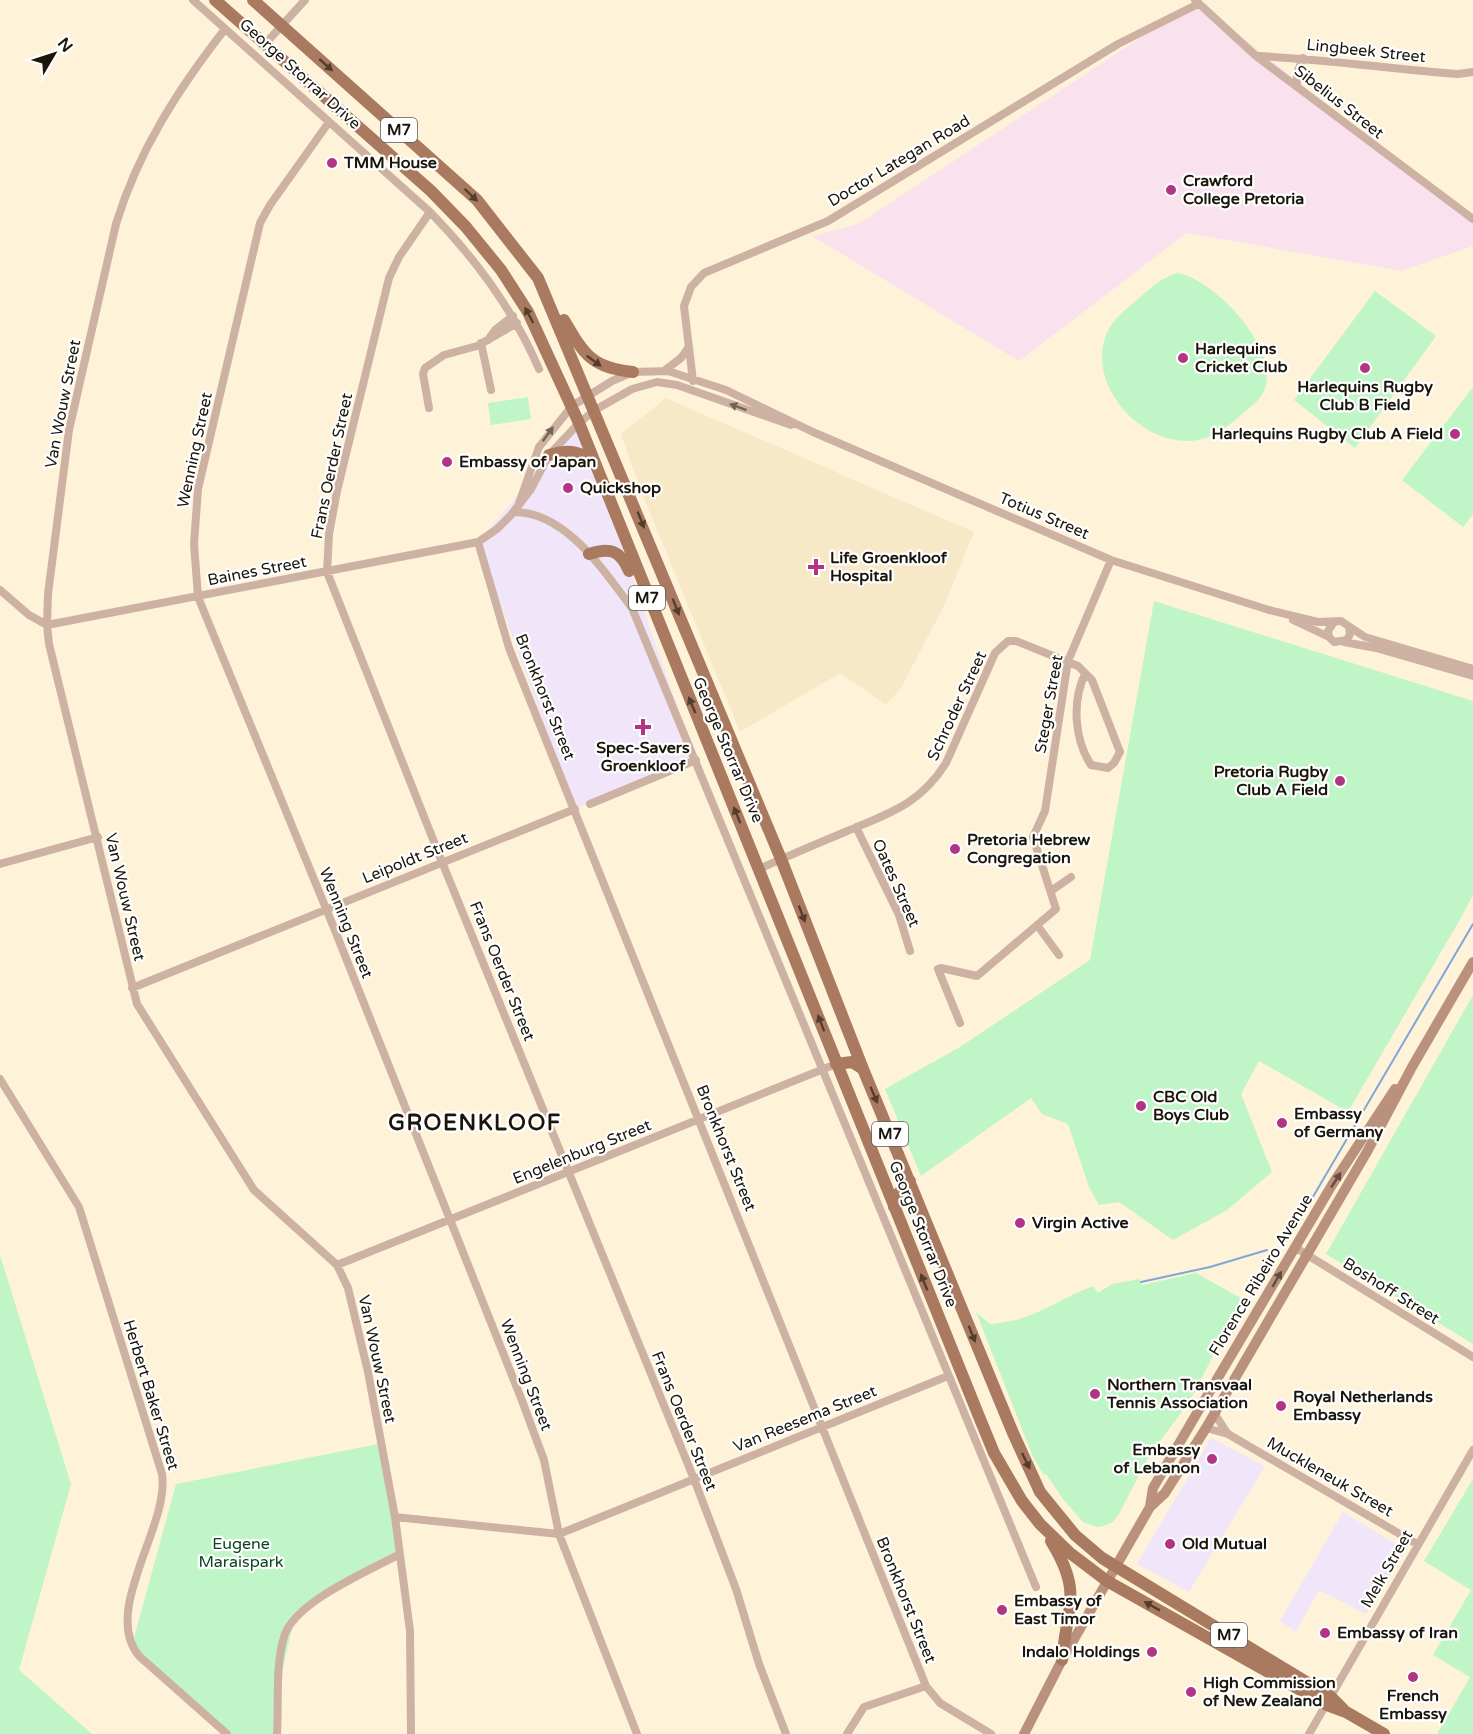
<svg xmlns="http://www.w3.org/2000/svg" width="1473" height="1734" font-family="'Varela Round',sans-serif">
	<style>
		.commercial { fill: #f0e5f9 }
		.built { fill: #f7e9c7 }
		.education { fill: #f9e2ee }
		.green { fill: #c0f5c8 }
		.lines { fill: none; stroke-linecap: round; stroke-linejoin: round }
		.stream { stroke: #7da8d7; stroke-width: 2 }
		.street { stroke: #cdb2a4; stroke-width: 8 }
		.secondary { stroke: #b9917c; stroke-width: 10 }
		.primary { stroke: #a97a60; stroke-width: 12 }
		.oneway { fill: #533e2e }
		.oneway2 { fill: #746458 }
		.oneway3 { fill: #624d3e }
		.poi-dot { fill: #b23585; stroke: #fff; stroke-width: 2 }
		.labels { text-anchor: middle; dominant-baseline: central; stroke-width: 4.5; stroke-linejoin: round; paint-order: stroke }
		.shield { fill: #fff; stroke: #5f5c55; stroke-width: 1.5 }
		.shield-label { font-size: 15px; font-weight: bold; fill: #1a160c }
		.street-label { font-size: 16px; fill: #1a160c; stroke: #fff }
		.poi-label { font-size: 16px; font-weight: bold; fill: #1a160c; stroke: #fff; text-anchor: start }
		.park-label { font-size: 16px; fill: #09461d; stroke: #fff }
		.district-label { font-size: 22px; font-weight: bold; letter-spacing: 1.5px; fill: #1a160c; stroke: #fff }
	</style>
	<rect width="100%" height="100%" fill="#fef3d8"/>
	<path class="commercial" d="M579 423 696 760 575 809 478 542Z
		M1211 1438 1265 1466 1189 1592 1137 1564Z
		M1343 1512 1406 1550 1366 1614 1319 1590 1296 1632 1280 1621Z"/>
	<path class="built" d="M666 398 974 532 946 602 901 688 886 705 840 673 740 732 641 491 621 434Z"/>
	<path class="education" d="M1196 1 1473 221V246L1401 271 1187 233 1019 361 812 236 858 224Z"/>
	<path class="green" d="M1177 273C1218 279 1298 367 1254 404 1239 416 1224 432 1206 438 1151 456 1085 390 1106 335 1112 320 1125 310 1136 301 1148 290 1160 278 1177 273Z
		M1375 291 1436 336 1355 448 1294 400Z
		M1473 387V514L1463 527 1402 480Z
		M528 397 531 419 491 425 488 403Z
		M1154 601 1473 701V895L1462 916 1348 1112 1259 1061 1241 1094 1272 1172 1227 1210 1173 1240 1119 1202 1099 1205 1089 1187 1068 1124 1042 1114 1031 1098 921 1176 885 1089 960 1047 1090 960Z
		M1473 995V1344L1326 1254Z
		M0 1255 71 1484 19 1670 92 1734H0Z
		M1196 1273 1246 1301 1220 1345 1214 1348 1212 1358 1189 1402 1149 1456 1119 1514 1113 1522 1104 1526 1097 1527 1083 1522 1063 1499 1046 1474 1044 1475 1033 1457 976 1312 990 1324C1032 1322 1056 1300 1093 1286L1098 1293 1112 1284 1140 1279 1142 1285Z
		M383 1443 399 1554 296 1611 276 1699 274 1734H226L132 1645 176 1484Z
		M1473 1479V1734H1437L1470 1677 1433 1655 1471 1590 1424 1561Z"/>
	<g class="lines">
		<path class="stream" d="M1289 1233 1297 1224 1473 924
			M1141 1282 1210 1267 1267 1250"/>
		<path class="street" d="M193 0 430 212C476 259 513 309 539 369
			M1195 0 1256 56 1473 219
			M225 29C179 88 138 151 116 224L69 430 48 594 47 625 49 644 137 1004 254 1190 337 1265 348 1288 368 1372 395 1517 410 1631 411 1734
			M265 44 305 0
			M1258 56C1325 59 1391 69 1458 74L1473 72
			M1297 87V73L1303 58
			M329 122 270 205 260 223 198 489 194 544 198 597 334 928 521 1398 544 1460 559 1534 637 1734
			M430 212 399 257 389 278 337 491 329 534 327 572 442 862 694 1479 736 1589 759 1664 786 1734
			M488 340 495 330 513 316
			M481 343 491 390
			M664 371 681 358 688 348
			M693 381 684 306 691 287 704 273 828 221 1118 44 1198 4
			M429 408 423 374 425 368 444 355 477 346 517 323
			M518 506 539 447 572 406 612 381 633 372 668 371 726 390 813 432 1111 560 1269 610 1318 622 1341 621 1365 637 1473 669
			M514 512C566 512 603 570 632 608L1036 1587
			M478 542 509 648 926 1686 940 1703 991 1734
			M0 590 29 615 47 625 478 542 497 529 511 515 531 489 549 455 579 423 595 410 632 389 657 382 677 385 791 425
			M1293 620 1329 637
			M1334 622 1328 631 1329 637 1334 642 1347 640 1350 634 1349 627
			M1344 642 1376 648 1473 676
			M590 804 696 760
			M856 827 899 915 910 951
			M0 864 98 837
			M759 869C788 856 816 844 845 832 887 814 920 805 946 763L995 653 1008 641H1016L1078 666 1092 680 1120 752 1114 763 1108 768 1091 765C1074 739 1072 701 1085 674
			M1051 891 1071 877
			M1037 925 1059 955
			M132 988 575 809
			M960 1023 938 969 941 968 977 976 1056 909 1033 837 1045 811 1068 661 1111 560
			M0 1079 79 1207 162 1474C170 1526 101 1610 139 1656L227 1734
			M1296 1248 1473 1357
			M337 1265 836 1064
			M1214 1413 1227 1433
			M1206 1428 1228 1434 1417 1544
			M395 1517 559 1534 948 1376
			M277 1734C279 1703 275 1667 284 1637 294 1602 367 1572 398 1555
			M847 1734 864 1707 926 1686
			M1309 1734 1473 1450"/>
		<path class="secondary" d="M1150 1506 1153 1488 1197 1413 1332 1185 1395 1089
			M1024 1734 1062 1660 1150 1507 1165 1493 1206 1428 1368 1150 1412 1067 1473 962"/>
		<path class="primary" d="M215 0 431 191 466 227 501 270 528 312 579 423 980 1419 994 1453 1022 1501 1040 1524 1070 1553 1107 1581 1327 1705 1346 1712 1384 1734
			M253 0 477 200 538 278 781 859 863 1069 1013 1433 1040 1492 1075 1535 1102 1558 1331 1697 1343 1709
			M564 320C584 354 591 368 633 372
			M549 455C567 450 578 450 592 461
			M589 554C610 547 620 550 629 571
			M836 1064 852 1062 863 1069
			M894 1207 899 1193 910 1181
			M1051 1541C1083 1593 1067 1605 1062 1660"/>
	</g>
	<defs><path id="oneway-solid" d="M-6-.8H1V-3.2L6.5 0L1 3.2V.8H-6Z" transform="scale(1.5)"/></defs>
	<g class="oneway">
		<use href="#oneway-solid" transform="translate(326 65) rotate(42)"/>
		<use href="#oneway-solid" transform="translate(471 195) rotate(44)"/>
		<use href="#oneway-solid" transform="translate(529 315) rotate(-118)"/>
		<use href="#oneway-solid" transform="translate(594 361) rotate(36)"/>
		<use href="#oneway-solid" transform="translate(641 520) rotate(68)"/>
		<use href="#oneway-solid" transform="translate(676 607) rotate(68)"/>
		<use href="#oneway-solid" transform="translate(692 705) rotate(-113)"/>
		<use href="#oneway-solid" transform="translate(737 815) rotate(-112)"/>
		<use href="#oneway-solid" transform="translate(802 914) rotate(69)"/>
		<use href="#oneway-solid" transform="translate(821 1023) rotate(-111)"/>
		<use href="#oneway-solid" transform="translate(874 1095) rotate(67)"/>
		<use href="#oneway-solid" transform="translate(924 1282) rotate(-112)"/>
		<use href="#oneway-solid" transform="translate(972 1334) rotate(68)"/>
		<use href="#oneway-solid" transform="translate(1026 1461) rotate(64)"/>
		<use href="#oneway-solid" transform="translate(1152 1606) rotate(-151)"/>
	</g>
	<g class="oneway2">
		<use href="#oneway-solid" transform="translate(738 407) rotate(-160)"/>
		<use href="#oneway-solid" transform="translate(548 434) rotate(-54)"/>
	</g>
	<g class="oneway3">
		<use href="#oneway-solid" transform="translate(1336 1180) rotate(-57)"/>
		<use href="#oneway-solid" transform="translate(1277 1279) rotate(-60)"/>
	</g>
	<g class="poi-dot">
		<circle cx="332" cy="163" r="6"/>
		<circle cx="1171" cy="190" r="6"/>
		<circle cx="1183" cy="358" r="6"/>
		<circle cx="1365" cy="368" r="6"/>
		<circle cx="1455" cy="434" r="6"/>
		<circle cx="447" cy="462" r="6"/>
		<circle cx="568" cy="488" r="6"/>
		<path d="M813 558h6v6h6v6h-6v6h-6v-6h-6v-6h6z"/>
		<path d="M640 718h6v6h6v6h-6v6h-6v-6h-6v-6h6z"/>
		<circle cx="1340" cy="781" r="6"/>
		<circle cx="955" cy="849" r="6"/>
		<circle cx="1141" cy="1106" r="6"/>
		<circle cx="1282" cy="1123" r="6"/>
		<circle cx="1020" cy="1223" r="6"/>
		<circle cx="1095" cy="1394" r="6"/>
		<circle cx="1281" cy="1406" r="6"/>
		<circle cx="1212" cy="1459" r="6"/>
		<circle cx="1170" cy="1544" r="6"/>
		<circle cx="1002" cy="1610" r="6"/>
		<circle cx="1325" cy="1633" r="6"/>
		<circle cx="1152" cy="1652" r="6"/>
		<circle cx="1413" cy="1677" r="6"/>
		<circle cx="1191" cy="1692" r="6"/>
	</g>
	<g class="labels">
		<g class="shield">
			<rect x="381" y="118" width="36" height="24" rx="4.5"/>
			<rect x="629" y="586" width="36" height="24" rx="4.5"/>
			<rect x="872" y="1122" width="36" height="24" rx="4.5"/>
			<rect x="1211" y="1623" width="36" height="24" rx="4.5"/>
		</g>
		<g class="shield-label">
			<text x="399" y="130">M7</text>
			<text x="647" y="598">M7</text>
			<text x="890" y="1134">M7</text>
			<text x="1229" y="1635">M7</text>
		</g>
		<g class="street-label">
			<text transform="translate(1366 51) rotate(6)">Lingbeek Street</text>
			<text transform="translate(300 74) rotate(42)">George Storrar Drive</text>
			<text transform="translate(1339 102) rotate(38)">Sibelius Street</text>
			<text transform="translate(899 161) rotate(-31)">Doctor Lategan Road</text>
			<text transform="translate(63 404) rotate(-79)">Van Wouw Street</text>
			<text transform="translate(195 450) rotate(-78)">Wenning Street</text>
			<text transform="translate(332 466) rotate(-78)">Frans Oerder Street</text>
			<text transform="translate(1044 516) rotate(23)">Totius Street</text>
			<text transform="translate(257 571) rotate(-11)">Baines Street</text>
			<text transform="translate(545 697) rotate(68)">Bronkhorst Street</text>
			<text transform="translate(1049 704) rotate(-80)">Steger Street</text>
			<text transform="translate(957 706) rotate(-65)">Schroder Street</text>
			<text transform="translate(728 750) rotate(67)">George Storrar Drive</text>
			<text transform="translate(415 858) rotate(-22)">Leipoldt Street</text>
			<text transform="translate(896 883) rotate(66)">Oates Street</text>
			<text transform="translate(125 897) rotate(77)">Van Wouw Street</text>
			<text transform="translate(346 923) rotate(68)">Wenning Street</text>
			<text transform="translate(502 971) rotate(68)">Frans Oerder Street</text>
			<text transform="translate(726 1148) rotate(68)">Bronkhorst Street</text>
			<text transform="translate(582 1152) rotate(-22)">Engelenburg Street</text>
			<text transform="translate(923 1234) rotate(68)">George Storrar Drive</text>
			<text transform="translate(1261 1275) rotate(-59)">Florence Ribeiro Avenue</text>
			<text transform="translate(1391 1291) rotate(32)">Boshoff Street</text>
			<text transform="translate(377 1359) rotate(78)">Van Wouw Street</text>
			<text transform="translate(526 1375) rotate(69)">Wenning Street</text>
			<text transform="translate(151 1395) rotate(73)">Herbert Baker Street</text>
			<text transform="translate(805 1419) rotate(-22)">Van Reesema Street</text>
			<text transform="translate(684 1421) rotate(68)">Frans Oerder Street</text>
			<text transform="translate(1330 1477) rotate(30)">Muckleneuk Street</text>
			<text transform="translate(1387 1569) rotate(-60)">Melk Street</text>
			<text transform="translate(906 1600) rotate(68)">Bronkhorst Street</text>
		</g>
		<g class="poi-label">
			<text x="344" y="163">TMM House</text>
			<text x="1183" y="181">Crawford<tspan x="1183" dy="18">College Pretoria</tspan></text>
			<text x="1195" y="349">Harlequins<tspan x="1195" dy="18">Cricket Club</tspan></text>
			<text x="1365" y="387" text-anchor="middle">Harlequins Rugby<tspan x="1365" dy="18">Club B Field</tspan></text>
			<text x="1443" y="434" text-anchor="end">Harlequins Rugby Club A Field</text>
			<text x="459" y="462">Embassy of Japan</text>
			<text x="580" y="488">Quickshop</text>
			<text x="830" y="558">Life Groenkloof<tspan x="830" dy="18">Hospital</tspan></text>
			<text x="643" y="748" text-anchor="middle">Spec-Savers<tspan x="643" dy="18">Groenkloof</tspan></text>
			<text x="1328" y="772" text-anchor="end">Pretoria Rugby<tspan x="1328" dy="18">Club A Field</tspan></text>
			<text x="967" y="840">Pretoria Hebrew<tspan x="967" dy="18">Congregation</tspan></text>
			<text x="1153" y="1097">CBC Old<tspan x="1153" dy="18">Boys Club</tspan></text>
			<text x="1294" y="1114">Embassy<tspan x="1294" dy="18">of Germany</tspan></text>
			<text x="1032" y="1223">Virgin Active</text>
			<text x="1107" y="1385">Northern Transvaal<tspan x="1107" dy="18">Tennis Association</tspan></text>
			<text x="1293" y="1397">Royal Netherlands<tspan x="1293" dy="18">Embassy</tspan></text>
			<text x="1200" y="1450" text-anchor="end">Embassy<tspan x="1200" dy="18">of Lebanon</tspan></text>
			<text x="1182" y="1544">Old Mutual</text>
			<text x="1014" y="1601">Embassy of<tspan x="1014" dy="18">East Timor</tspan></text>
			<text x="1337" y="1633">Embassy of Iran</text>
			<text x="1140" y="1652" text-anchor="end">Indalo Holdings</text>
			<text x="1203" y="1683">High Commission<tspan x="1203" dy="18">of New Zealand</tspan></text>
			<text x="1413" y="1696" text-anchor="middle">French<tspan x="1413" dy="18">Embassy</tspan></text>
		</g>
		<g class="park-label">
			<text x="241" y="1544">Eugene<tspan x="241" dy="18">Maraispark</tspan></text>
		</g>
		<g class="district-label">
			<text x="475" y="1123">GROENKLOOF</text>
		</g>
	</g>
	<g transform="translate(54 54) rotate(51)" stroke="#ffffff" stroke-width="4.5" paint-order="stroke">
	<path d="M0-4.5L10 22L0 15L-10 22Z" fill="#1a160c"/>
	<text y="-9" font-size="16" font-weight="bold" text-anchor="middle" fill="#1a160c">N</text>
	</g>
</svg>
